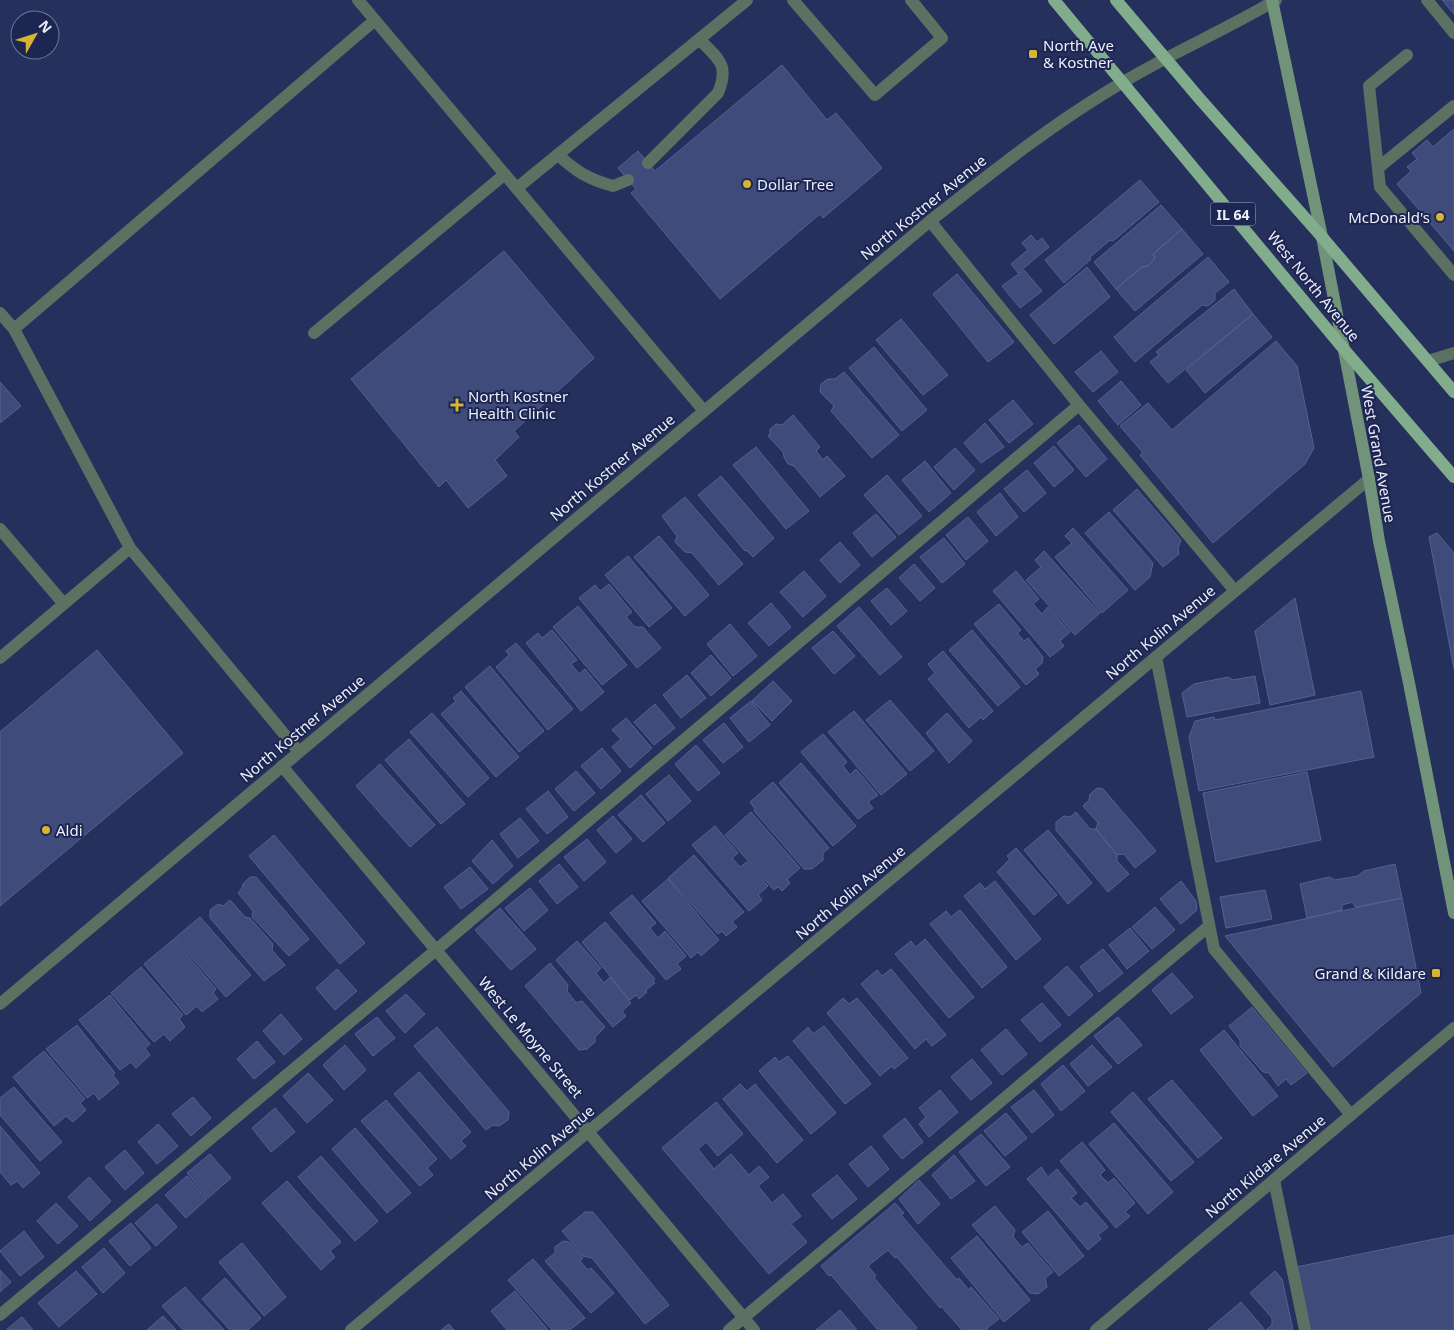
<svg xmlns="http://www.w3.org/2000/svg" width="1454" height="1330" font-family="'Noto Sans',sans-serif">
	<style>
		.building { fill: #3f4b7a; stroke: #546192 }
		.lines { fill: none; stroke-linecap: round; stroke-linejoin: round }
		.service { stroke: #5c7161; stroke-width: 12 }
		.minor { stroke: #5c7161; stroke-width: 12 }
		.tertiary { stroke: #5c7161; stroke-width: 12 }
		.secondary { stroke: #719379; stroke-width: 12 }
		.primary { stroke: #81ad8c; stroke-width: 12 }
		.poi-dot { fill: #d8b434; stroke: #1d2551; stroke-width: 2 }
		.labels { text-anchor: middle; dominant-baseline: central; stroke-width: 4; stroke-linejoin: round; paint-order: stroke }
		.shield { fill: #1d2551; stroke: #afb3c9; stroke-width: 1 }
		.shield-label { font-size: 14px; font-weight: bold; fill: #edf0fc }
		.poi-label { font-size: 15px; fill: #edf0fc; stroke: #1d2551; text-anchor: start }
		.street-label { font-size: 15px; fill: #edf0fc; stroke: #1d2551 }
	</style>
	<rect width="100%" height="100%" fill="#26305c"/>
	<path class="building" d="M1442 0H1454V14Z
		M782 65 827 120 836 113 882 168 823 218 820 214 720 299 631 193 636 189 618 168 638 151 655 171Z
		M1454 129V251L1397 184 1411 171 1407 167 1417 159 1412 153 1427 140 1433 147Z
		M1140 180 1159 202 1113 241 1110 240 1089 258 1091 259 1064 283 1045 260Z
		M1161 205 1182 229 1153 254 1155 258 1148 266 1142 267 1116 289 1094 262Z
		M1182 229 1203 254 1135 311 1116 289 1142 267 1148 266 1155 258 1153 254Z
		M1031 235 1037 242 1042 238 1049 247 1018 273 1011 264 1028 250 1022 243Z
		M504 251 594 358 514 431 519 437 495 460 507 476 468 508 446 480 439 487 351 379Z
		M1208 257 1229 282 1215 293V300L1208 306 1202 305 1135 362 1114 337Z
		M1087 267 1110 297 1054 344 1030 315Z
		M1024 270 1042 291 1020 308 1002 286Z
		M957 274 1014 342 988 362 933 294Z
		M1234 289 1253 314 1168 383 1150 362 1159 355 1156 352Z
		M1253 314 1272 337 1205 393 1186 370Z
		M901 319 948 375 923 395 876 340Z
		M1276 341 1297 366 1314 448 1305 464 1213 543 1140 455 1143 453 1120 426 1148 403 1172 430Z
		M874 347 927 410 902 431 849 368Z
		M1101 351 1118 372 1093 392 1075 372Z
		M844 372 899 435 872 458 831 411 834 406 820 392 821 384 828 379H835Z
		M1121 381 1141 405 1118 425 1098 401Z
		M0 382 21 406 0 423Z
		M1013 400 1033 424 1009 443 989 420Z
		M793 415 820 447 816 451 823 460 827 456 845 476 820 497 794 466 788 464 784 457 783 452 768 436 770 434V429L776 424 782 425Z
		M985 423 1004 447 981 463 964 443Z
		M1079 425 1107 459 1086 477 1057 443Z
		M1054 446 1074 470 1054 487 1034 463Z
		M756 447 809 511 786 529 733 465Z
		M955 448 975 470 954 490 934 467Z
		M925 461 951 493 929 512 902 480Z
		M1027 470 1046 493 1024 512 1004 489Z
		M887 475 922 516 899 535 864 495Z
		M721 476 774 538 753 557 746 550 745 551 698 495Z
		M1137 489 1181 540 1178 548 1179 554 1163 567 1113 510Z
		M1000 493 1018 517 996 536 977 512Z
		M685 497 743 564 719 585 692 553 685 552 675 542 677 536 662 516Z
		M1109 512 1153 563 1150 577 1135 590 1085 533Z
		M876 514 896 537 872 557 853 533Z
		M968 517 988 541 966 560 946 535Z
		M1073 528 1128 590 1102 613 1055 557 1072 543 1065 536Z
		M1437 533 1454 553V669L1429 537Z
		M659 536 709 595 685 616 634 557Z
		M944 538 965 564 942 583 920 557Z
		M840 542 860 565 840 583 820 560Z
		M1044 551 1100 613 1075 635 1026 580 1041 567 1035 560Z
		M628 556 672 608 649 627 605 575Z
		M914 564 935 588 920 601 899 578Z
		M804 571 826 596 803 617 780 592Z
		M1016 571 1039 599 1033 604 1042 614 1048 607 1070 632 1060 641 1064 646 1050 657 993 591Z
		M609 584 632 612 626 617 635 627H643L661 648 637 668 579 598 595 585 600 591Z
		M887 588 907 611 891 625 871 601Z
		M1295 598 1315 695 1270 705 1255 631Z
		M771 603 791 627 769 646 748 623Z
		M999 604 1021 630 1017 633 1024 641 1028 638 1043 657 1042 663 1035 669 1039 674 1026 685 974 624Z
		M578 606 627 665 602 685 553 627Z
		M859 607 902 657 880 675 837 626Z
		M730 624 757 656 733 676 707 644Z
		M552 630 577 660 571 664 579 674 585 669 604 692 581 711 526 643 538 633 542 638Z
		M972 630 1020 687 998 706 949 650Z
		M833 631 855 656 834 674 812 648Z
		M516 643 573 709 548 730 496 667 509 655 506 651Z
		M97 650 183 753 0 906V732Z
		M943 651 993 711 983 720 981 717 969 728 928 679 935 673 928 664Z
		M711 655 731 678 711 696 691 673Z
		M490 666 544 731 519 752 465 687Z
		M687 675 706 698 681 718 663 695Z
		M1255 676 1260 703 1187 717 1182 693 1194 684 1228 677 1233 680Z
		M773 681 792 701 772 721 752 701Z
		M461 691 519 757 496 777 441 714 456 701 453 698Z
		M1361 691 1374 757 1199 791 1189 737 1195 721 1214 717 1215 720Z
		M890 700 934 751 910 771 866 720Z
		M751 701 770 725 749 742 730 718Z
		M655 704 675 728 654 745 634 722Z
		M854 711 907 774 881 795 828 732Z
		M432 713 489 778 468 797 410 732Z
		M947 713 972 741 949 763 926 733Z
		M626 718 652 748 630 768 612 747 621 739 612 730Z
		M724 723 743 747 723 763 703 740Z
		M823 734 847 762 843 766 850 775 856 769 878 795 868 802 873 808 858 819 801 752Z
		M409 739 465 804 441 824 385 760Z
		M696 745 720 773 698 791 675 764Z
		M602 748 621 771 601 789 581 766Z
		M801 763 856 826 833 846 779 783Z
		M380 764 435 825 410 847 356 786Z
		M576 771 595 793 574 811 555 789Z
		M1307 772 1321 840 1216 862 1203 793Z
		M669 775 691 801 668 821 646 794Z
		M773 782 829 848 823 853V860L812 869H804L754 811 755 809 750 802Z
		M1097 788 1103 789 1156 851 1135 868 1124 854 1117 855 1096 829 1098 823 1083 806 1089 800 1090 794Z
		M548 791 568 817 547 834 526 809Z
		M641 795 665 823 643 842 618 815Z
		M751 812 800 868 787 879 790 883 782 891 778 887 774 890 725 835Z
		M1076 812 1090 829H1096L1117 855V861L1129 874 1108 892 1056 830V822L1064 816 1070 817Z
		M613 816 632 839 616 853 597 830Z
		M520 818 539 841 518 858 500 834Z
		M715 826 738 853 732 858 740 867 747 862 768 886 758 895 762 900 749 911 692 845Z
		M1048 830 1092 883 1068 904 1024 850Z
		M274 835 365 943 340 964 249 856Z
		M587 839 606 862 584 881 564 857Z
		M492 840 513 866 493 884 472 861Z
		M1016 848 1057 895 1034 915 997 872 1010 859 1007 856Z
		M694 855 744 912 732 922 737 927 726 936 722 931 718 934 668 878Z
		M559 864 578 887 557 904 539 881Z
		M1395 864 1402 898 1355 907 1353 902 1342 905V910L1307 918 1300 884 1329 877 1335 880 1358 876 1364 871Z
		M470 867 488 889 461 909 444 887Z
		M250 877H256L309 939 289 956 252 917 253 911 238 893 242 888 243 884Z
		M668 879 719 940 701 956 698 952 691 958 642 901Z
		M995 881 1041 939 1016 960 964 896 980 883 985 889Z
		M1181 881 1196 901 1197 910 1181 924 1160 899Z
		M530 888 548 910 524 931 505 908Z
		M1265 890 1272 919 1226 928 1220 897Z
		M632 895 656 923 650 928 658 938 665 931 686 956 677 964 681 969 666 980 610 913Z
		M1402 898 1421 993 1333 1067 1225 936Z
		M230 900 245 917 250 918 273 944 272 950 285 965 264 981 210 918V910L218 904 223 906Z
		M1155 907 1175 930 1152 949 1132 927Z
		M500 908 536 949 511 970 475 930Z
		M960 910 1007 967 982 988 930 924 946 911 951 917Z
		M200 917 251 975 226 997 175 938Z
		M605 922 655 979 653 981 655 983 645 991 647 992 639 999 636 995 630 1000 582 942Z
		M1130 928 1149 951 1127 969 1109 945Z
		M174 939 216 989 213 993 218 999 202 1012 197 1006 186 1015 144 964Z
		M925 939 974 997 949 1018 895 954 911 941 916 947Z
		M577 941 601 968 596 973 604 983 610 977 631 1003 622 1011 626 1016 613 1027 556 960Z
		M1103 949 1123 973 1099 992 1080 967Z
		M550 963 568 985 567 991 576 1003 582 1001 605 1027 595 1037V1042L587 1049 579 1050 525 986Z
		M1067 966 1093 995 1069 1016 1044 987Z
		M141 967 183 1015 179 1019 185 1027 170 1041 164 1034 154 1042 111 993Z
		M337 969 357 991 335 1010 316 988Z
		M891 969 946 1035 932 1046 926 1039 915 1049 861 984 877 970 882 976Z
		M1172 973 1193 997 1171 1014 1152 990Z
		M406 994 425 1014 405 1033 386 1011Z
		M110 995 150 1044 145 1048 150 1055 136 1068 131 1062 120 1070 79 1020Z
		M843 998 849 1004 857 998 908 1058 894 1069 892 1066 880 1076 827 1013Z
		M1042 1003 1061 1025 1040 1042 1021 1020Z
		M1252 1007 1307 1073 1291 1085 1286 1079 1278 1086 1269 1073 1263 1072 1240 1046V1040L1229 1026Z
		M281 1014 302 1039 284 1055 263 1031Z
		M377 1017 395 1038 373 1056 355 1034Z
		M1118 1017 1142 1045 1118 1064 1094 1036Z
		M77 1025 115 1073 113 1075 119 1083 99 1100 94 1093 87 1098 46 1049Z
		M824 1026 871 1084 845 1104 793 1041 808 1027 813 1034Z
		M437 1027 509 1112 508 1120 499 1126 493 1125 486 1130 414 1046Z
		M1006 1029 1027 1054 1002 1075 981 1050Z
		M1224 1030 1278 1096 1253 1116 1200 1050Z
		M257 1041 275 1062 254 1079 237 1059Z
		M345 1045 366 1070 344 1090 323 1065Z
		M1092 1045 1112 1067 1088 1086 1070 1064Z
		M44 1051 85 1099 80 1103 86 1110 73 1122 66 1116 54 1126 13 1077Z
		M788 1056 836 1113 811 1134 759 1071 775 1057 779 1062Z
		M972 1059 992 1083 971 1100 951 1077Z
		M1063 1065 1085 1091 1061 1111 1041 1084Z
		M419 1072 471 1132 461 1141 466 1146 451 1159 394 1094Z
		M308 1073 333 1100 307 1123 283 1096Z
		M1172 1080 1222 1138 1198 1158 1148 1099Z
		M740 1084 747 1091 755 1084 803 1140 777 1163 723 1099Z
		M14 1087 62 1142 40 1161 0 1115V1098Z
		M940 1090 958 1112 929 1137 919 1124 926 1117 919 1108Z
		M1034 1090 1054 1115 1032 1133 1011 1107Z
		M1133 1092 1194 1162 1171 1181 1111 1112Z
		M193 1097 211 1118 191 1136 172 1114Z
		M386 1100 437 1159 427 1168 433 1175 420 1186 361 1121Z
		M716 1102 743 1134 718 1156 706 1142 698 1149 714 1169 731 1154 749 1175 759 1166 769 1177 758 1186 772 1203 783 1194 801 1216 791 1224 807 1242 769 1274 662 1148Z
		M275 1108 295 1132 271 1152 252 1128Z
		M1006 1113 1027 1138 1005 1156 984 1131Z
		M905 1118 923 1142 902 1159 883 1136Z
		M1114 1123 1173 1192 1148 1214 1089 1144Z
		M158 1124 178 1146 157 1164 138 1142Z
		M0 1126 40 1173 23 1188 17 1181 11 1185 0 1172Z
		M355 1128 411 1193 387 1213 332 1149Z
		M981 1134 1010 1167 986 1186 959 1152Z
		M1082 1142 1105 1170 1100 1175 1108 1183 1114 1178 1135 1203 1125 1212 1130 1216 1116 1228 1060 1161Z
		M871 1146 889 1169 868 1187 849 1164Z
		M125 1150 144 1173 125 1190 105 1167Z
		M210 1154 231 1178 208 1198 187 1173Z
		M954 1155 975 1181 951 1199 932 1175Z
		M321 1156 378 1221 355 1241 298 1177Z
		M1041 1167 1048 1177 1057 1169 1077 1193 1071 1198 1080 1207 1086 1202 1108 1227 1098 1235 1101 1239 1088 1250 1027 1179Z
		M837 1175 857 1199 832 1219 812 1195Z
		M187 1176 207 1199 186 1218 165 1195Z
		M89 1177 111 1201 90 1221 68 1197Z
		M919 1180 940 1204 918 1224 899 1199Z
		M287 1181 341 1242 330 1251 335 1257 321 1270 262 1203Z
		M56 1203 78 1226 58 1244 37 1221Z
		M895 1203 904 1213 901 1215 957 1280 959 1278 969 1290 971 1287 999 1319 987 1328V1330H962L941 1306 940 1308 897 1257 895 1258 888 1250 868 1266 876 1276 874 1278 917 1328 915 1330H878L831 1275 829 1276 821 1266Z
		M157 1204 177 1227 156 1246 135 1223Z
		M995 1206 1015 1230 1013 1237 1022 1247 1028 1243 1053 1272 1045 1278 1047 1287 1038 1294 1030 1293 972 1225Z
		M1048 1211 1084 1256 1059 1276 1022 1232Z
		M585 1212H593L669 1305 645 1324 592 1258 583 1256 562 1231Z
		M131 1223 151 1248 130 1266 109 1241Z
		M24 1231 44 1257 20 1276 0 1251Z
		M1454 1235V1330H1308L1296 1267Z
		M977 1236 1030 1300 1004 1322 951 1258Z
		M563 1241 569 1242 583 1258 580 1261 588 1270 591 1268 614 1293 591 1313 545 1261 555 1253V1247Z
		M242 1243 286 1297 264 1316 219 1262Z
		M104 1248 125 1273 103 1293 82 1267Z
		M533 1259 585 1318 570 1330H552L508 1280Z
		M0 1270 11 1282 0 1292Z
		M76 1271 97 1294 59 1327 38 1303Z
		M1275 1271 1282 1279 1293 1330H1266L1272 1325V1318L1250 1293Z
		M225 1278 261 1318 248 1330H230L202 1299Z
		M185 1287 224 1330H183L162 1306Z
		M515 1291 548 1330H507L491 1311Z
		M1241 1302 1265 1330H1208Z
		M840 1310 857 1330H816Z
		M163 1316 176 1330H147Z
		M22 1317 33 1330H6Z
		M449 1324 454 1330H441Z"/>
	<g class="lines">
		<path class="service" d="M358 0 704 411
			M793 0 875 95 942 38 911 0
			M1427 0 1454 33
			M1407 55 1369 86 1380 187 1454 275
			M558 155C577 172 588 179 613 186L628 180
			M648 163 718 93C730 64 718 59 699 39
			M1378 168 1454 106
			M517 188 747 0
			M930 221 1079 405 1235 591
			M0 313 14 329 130 548 299 752
			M14 329 375 20
			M314 333 505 174
			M1428 361 1454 353
			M0 529 64 604
			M1156 657 1214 949 1351 1115
			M0 658 130 548
			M1274 1180 1305 1330
			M0 1315 436 950 1079 405
			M729 1330 1209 926"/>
		<path class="minor" d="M282 766 754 1330
			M351 1330 1369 479
			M1096 1330 1454 1028"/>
		<path class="tertiary" d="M0 1004 930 221C993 171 1056 121 1125 81 1174 52 1227 29 1276 0"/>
		<path class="secondary" d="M1272 0 1322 237 1369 479 1379 541 1409 683 1454 913"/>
		<path class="primary" d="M1054 0 1342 347 1454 477
			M1116 0 1199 98 1322 237 1454 392"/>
	</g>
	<g class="poi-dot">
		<rect x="1028" y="49" width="10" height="10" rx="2.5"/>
		<circle cx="747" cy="184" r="5"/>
		<circle cx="1440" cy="217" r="5"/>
		<path d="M454.5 397.5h5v5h5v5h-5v5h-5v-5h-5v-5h5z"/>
		<circle cx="46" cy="830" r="5"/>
		<rect x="1431" y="968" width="10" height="10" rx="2.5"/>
	</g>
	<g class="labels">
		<rect class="shield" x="1210.5" y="202.5" width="45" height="23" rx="4"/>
		<g class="shield-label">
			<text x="1233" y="214">IL 64</text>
		</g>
		<g class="poi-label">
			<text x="1043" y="45">North Ave<tspan x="1043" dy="17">&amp; Kostner</tspan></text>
			<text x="757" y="184">Dollar Tree</text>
			<text x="1430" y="217" text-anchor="end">McDonald's</text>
			<text x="468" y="396">North Kostner<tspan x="468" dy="17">Health Clinic</tspan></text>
			<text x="56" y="830">Aldi</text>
			<text x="1426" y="973" text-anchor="end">Grand &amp; Kildare</text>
		</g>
		<g class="street-label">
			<text transform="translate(923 207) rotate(-39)">North Kostner Avenue</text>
			<text transform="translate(1314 286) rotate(51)">West North Avenue</text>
			<text transform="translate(1379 454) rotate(80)">West Grand Avenue</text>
			<text transform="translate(612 467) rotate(-40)">North Kostner Avenue</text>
			<text transform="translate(1160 632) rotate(-40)">North Kolin Avenue</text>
			<text transform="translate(302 728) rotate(-40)">North Kostner Avenue</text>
			<text transform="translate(850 892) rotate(-40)">North Kolin Avenue</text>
			<text transform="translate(531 1037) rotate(50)">West Le Moyne Street</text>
			<text transform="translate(539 1152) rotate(-40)">North Kolin Avenue</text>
			<text transform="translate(1265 1166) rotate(-40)">North Kildare Avenue</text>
		</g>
	</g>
	<g transform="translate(35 35) rotate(51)"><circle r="24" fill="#1d2551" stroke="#707695"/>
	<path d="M0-4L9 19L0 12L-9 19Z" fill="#d8b434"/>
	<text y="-8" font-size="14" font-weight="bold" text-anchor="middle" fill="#edf0fc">N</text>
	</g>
</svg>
